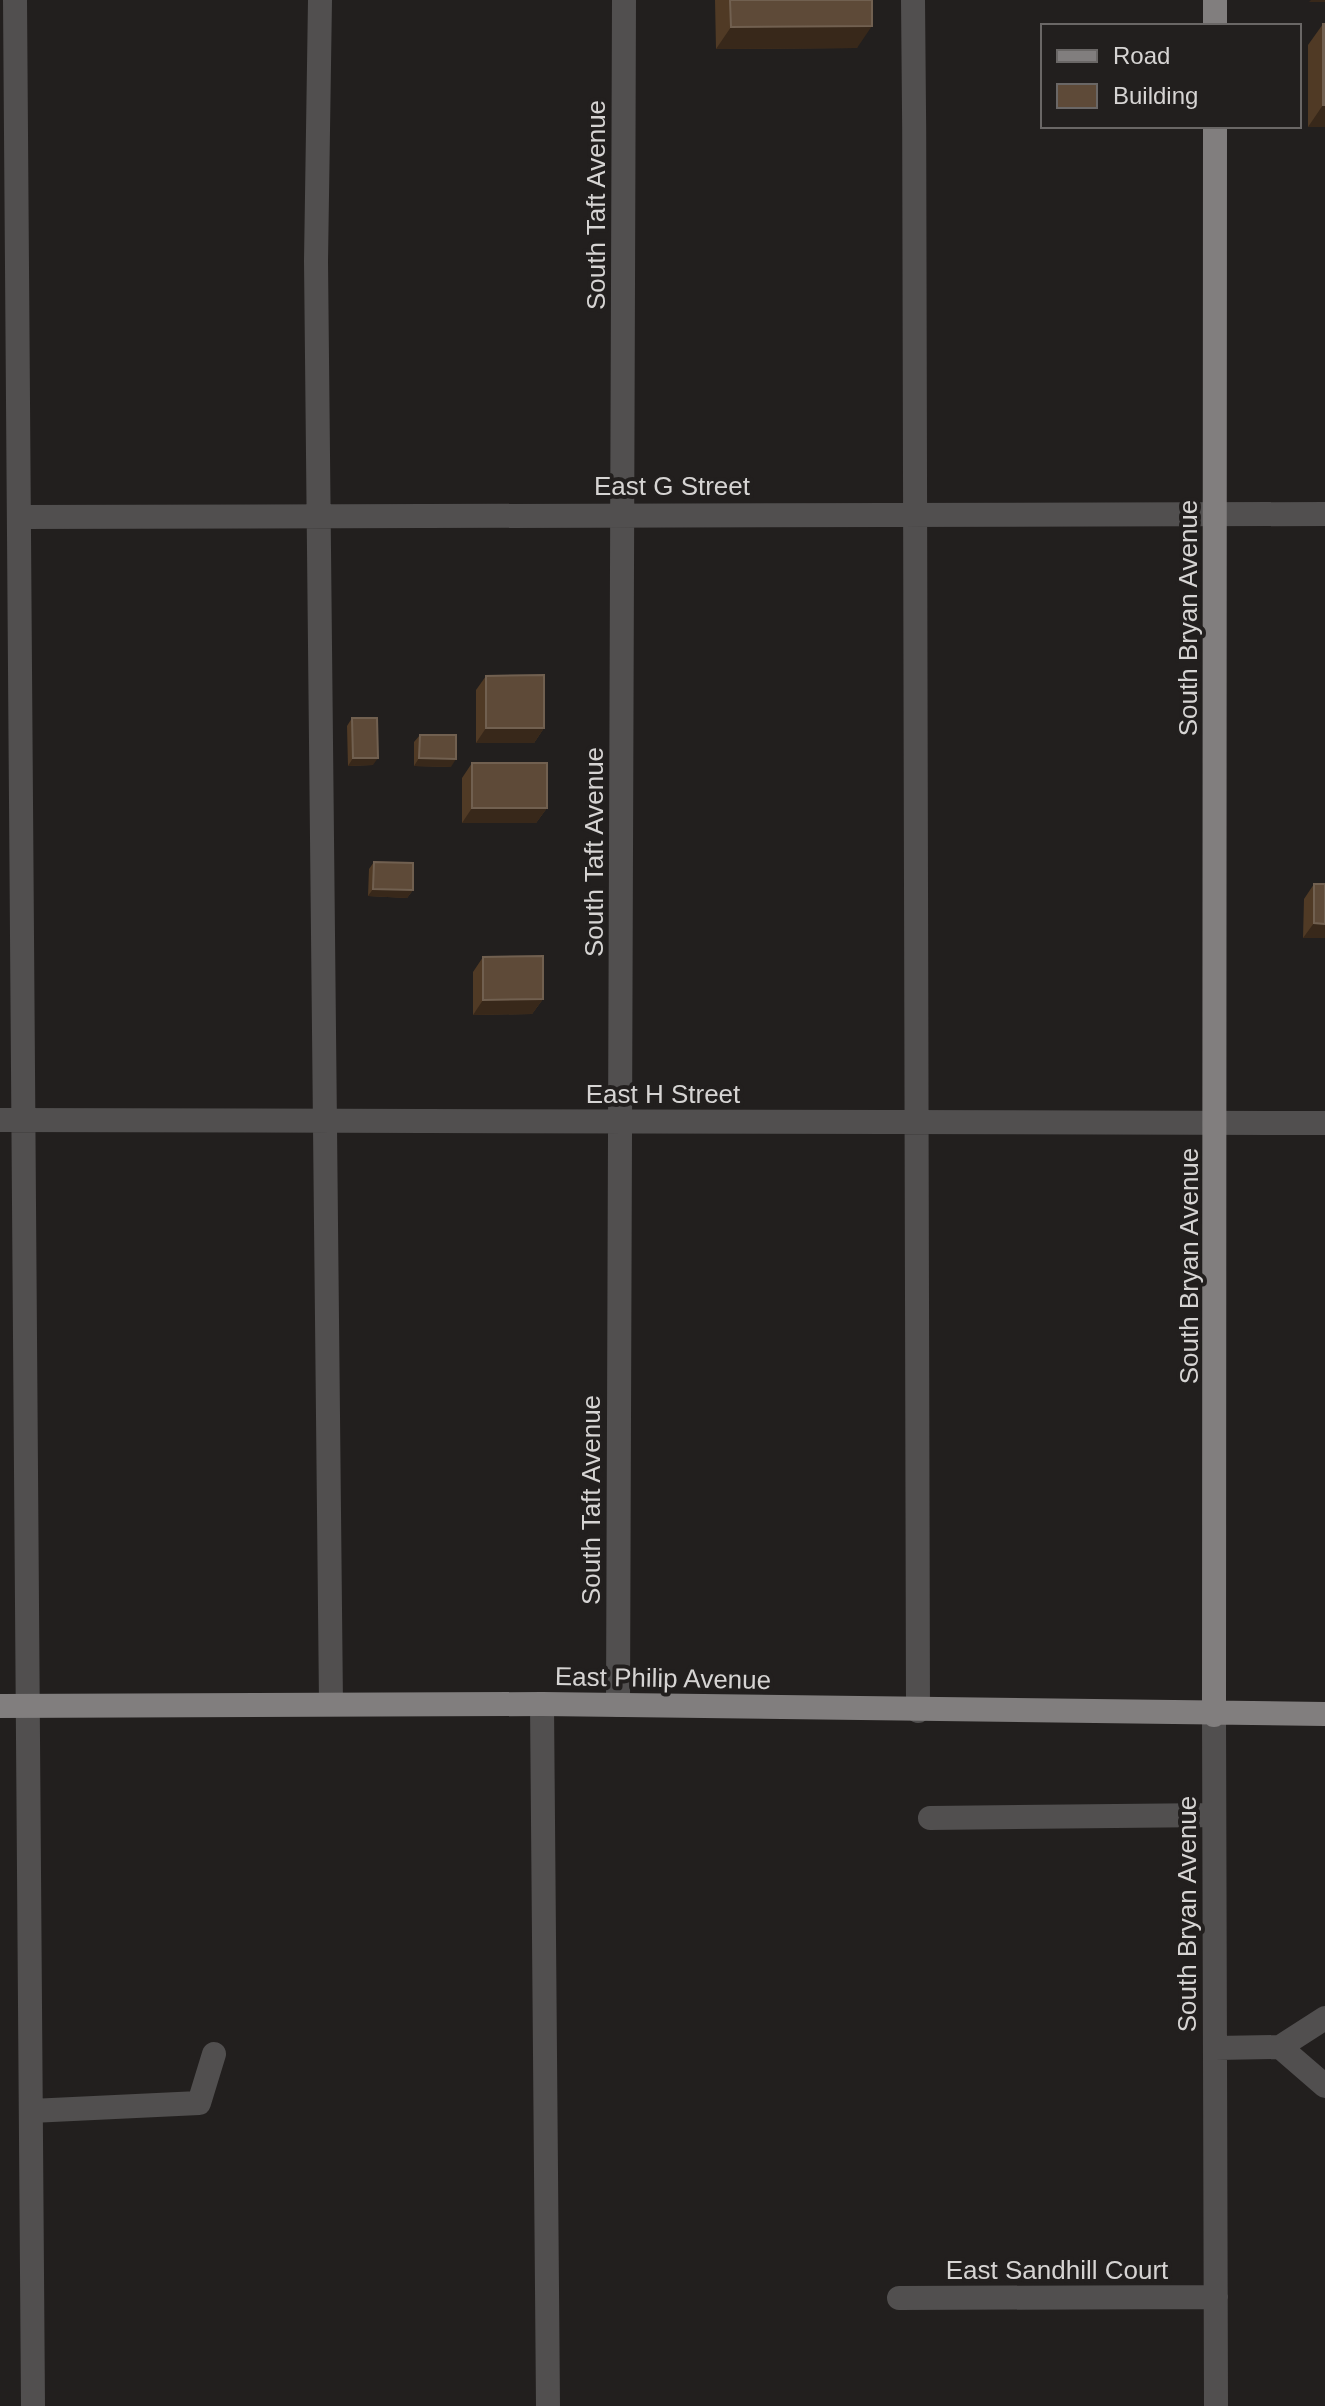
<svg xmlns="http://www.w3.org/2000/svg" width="1325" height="2406" font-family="Arial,sans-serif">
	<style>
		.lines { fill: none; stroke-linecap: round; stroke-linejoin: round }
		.minor { stroke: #514f4f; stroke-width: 24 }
		.major { stroke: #817e7e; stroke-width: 24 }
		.wall { fill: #503a25 }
		.shaded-wall { fill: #38281a }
		.building { fill: #5e4a38; stroke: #716050; stroke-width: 2 }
		.labels { text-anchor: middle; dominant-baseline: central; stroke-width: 8; stroke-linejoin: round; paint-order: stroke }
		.street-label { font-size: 26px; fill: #d6d4d3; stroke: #221f1e }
	</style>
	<rect width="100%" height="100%" fill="#221f1e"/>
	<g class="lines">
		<path class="minor" d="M15 0 33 2406
			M320 0 316 261 331 1704
			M913 0C919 570 914 1140 918 1711
			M19 517 1325 514
			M0 1120 1325 1123
			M542 1704 548 2406
			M618 1705 624 0
			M1214 1715 1216 2406
			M930 1818 1214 1815
			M1325 2018 1280 2047 1325 2086
			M1215 2048 1280 2047
			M31 2111 199 2103 214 2054
			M899 2298 1216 2297"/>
		<path class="major" d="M1215 0V26
			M0 1706 542 1704 1325 1714
			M1214 1715 1215 126"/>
	</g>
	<path class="wall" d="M715 0H872L857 48 716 49Z
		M1323 24 1325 127H1308V45Z
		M486 676 544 728 534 743H476V690Z
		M352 718 373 765 348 766 347 726Z
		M420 735 451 767 414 766V742Z
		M472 763 547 808 536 823H462V778Z
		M374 862 413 890 407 898 368 896 369 869Z
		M1314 884 1325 938H1303L1304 899Z
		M483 957 543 999 532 1014 473 1015V972Z"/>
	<path class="shaded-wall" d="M1311 0H1325V2H1309Z
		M872 26 857 48 716 49 731 27Z
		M1323 105H1325V127H1308Z
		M486 728H544L534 743H476Z
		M353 758H378L373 765 348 766Z
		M419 758 456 759 451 767 414 766Z
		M472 808H547L536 823H462Z
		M373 889 413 890 407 898 368 896Z
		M1314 923 1325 924V938H1303Z
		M543 999 532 1014 473 1015 483 1000Z"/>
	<path class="building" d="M730 0H872V26L731 27Z
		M1323 24H1325V105H1323Z
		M544 675V728H486V676Z
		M352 718H377L378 758H353Z
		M420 735H456V759L419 758Z
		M472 763H547V808H472Z
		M374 862 413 863V890L373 889Z
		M1314 884H1325V924L1314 923Z
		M543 956V999L483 1000V957Z"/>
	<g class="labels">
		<g class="street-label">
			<text transform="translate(596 205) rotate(-90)">South Taft Avenue</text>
			<text x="672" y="486">East G Street</text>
			<text transform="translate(1188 618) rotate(-90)">South Bryan Avenue</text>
			<text transform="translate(594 852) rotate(-90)">South Taft Avenue</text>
			<text x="663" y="1094">East H Street</text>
			<text transform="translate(1189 1266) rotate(-90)">South Bryan Avenue</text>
			<text transform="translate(591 1500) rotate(-90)">South Taft Avenue</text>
			<text transform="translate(663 1678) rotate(1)">East Philip Avenue</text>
			<text transform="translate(1187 1914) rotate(-90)">South Bryan Avenue</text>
			<text x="1057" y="2270">East Sandhill Court</text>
		</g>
	</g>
	<rect x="1041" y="24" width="260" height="104" fill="#221f1e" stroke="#6a6766" stroke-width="2"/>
	<rect x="1057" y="50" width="40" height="12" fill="#817e7e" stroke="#6a6766" stroke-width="2"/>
	<text x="1113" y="64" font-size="24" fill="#d6d4d3">Road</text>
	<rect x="1057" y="84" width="40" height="24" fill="#5e4a38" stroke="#6a6766" stroke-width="2"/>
	<text x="1113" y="104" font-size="24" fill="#d6d4d3">Building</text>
</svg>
